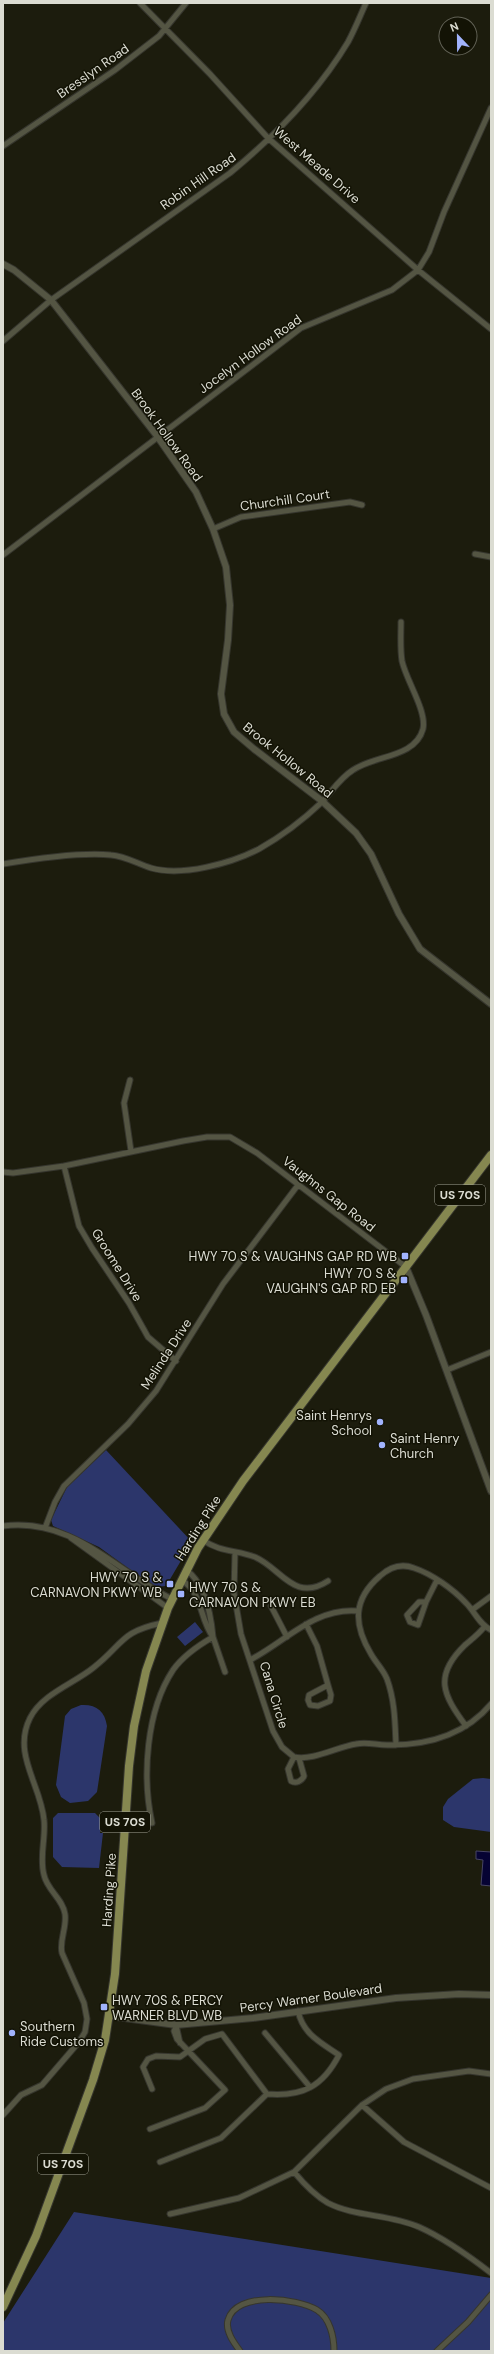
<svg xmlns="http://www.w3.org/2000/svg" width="494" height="2354" font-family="'DM Sans',sans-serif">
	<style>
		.green { fill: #2c366b }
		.water { fill: #060333; stroke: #464463 }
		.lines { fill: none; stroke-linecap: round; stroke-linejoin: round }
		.minor-casing { stroke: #36362e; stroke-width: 7 }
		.tertiary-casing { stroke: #36362e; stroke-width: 8 }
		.primary-casing { stroke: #36362e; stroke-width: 10 }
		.minor { stroke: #545543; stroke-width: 5 }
		.tertiary { stroke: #545543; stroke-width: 6 }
		.primary { stroke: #858750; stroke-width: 8 }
		.poi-dot { fill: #a1b3fd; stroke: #131305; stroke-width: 1.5 }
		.labels { text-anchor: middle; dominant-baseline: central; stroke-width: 3; stroke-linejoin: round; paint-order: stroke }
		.shield { fill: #131305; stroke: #9fa094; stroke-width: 1 }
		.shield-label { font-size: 12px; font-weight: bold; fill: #dbdcd2 }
		.street-label { font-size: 13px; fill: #dbdcd2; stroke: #131305 }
		.poi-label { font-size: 13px; fill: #dbdcd2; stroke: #131305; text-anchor: end }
	</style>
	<rect width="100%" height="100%" fill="#1c1c0d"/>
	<path class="green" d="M106 1450 192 1542 166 1586 154 1587 99 1547 53 1526 51 1520 67 1487Z
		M195 1622 203 1632 185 1646 177 1637Z
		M81 1705C96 1704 105 1711 107 1726L97 1792 88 1801 70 1803 61 1797 56 1785 65 1716 71 1709Z
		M483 1778 491 1779V1832L454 1827 443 1820V1807L448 1799 473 1779Z
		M58 1813H95L100 1818V1833H103L99 1868 62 1867 53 1857V1818Z
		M74 2212 491 2278V2351H3V2323Z"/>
	<path class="water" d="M476 1851 491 1852V1886L481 1885 483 1860 476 1859Z"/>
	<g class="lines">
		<defs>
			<path id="minor" d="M140 3 210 74 268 138 418 270 491 329
				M3 146 115 70 159 36 186 3
				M3 341 51 300 230 173C275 136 318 92 348 42 355 29 360 16 366 3
				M213 529 241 517 350 502 362 505
				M475 554 491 557
				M3 555 301 328 392 290 418 270 429 252 444 212 491 108
				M3 864C33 859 81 852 111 855 125 856 138 864 151 868 182 877 232 863 259 849 282 836 303 820 322 802 332 791 340 778 353 770 375 755 415 758 423 729 427 711 406 680 402 661 400 648 401 635 401 622
				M130 1080 124 1103 131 1151
				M64 1166 79 1226 92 1248 129 1303 148 1337 176 1361
				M3 1172 13 1173 64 1166 183 1141 207 1137H230L257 1153 406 1267
				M447 1370 491 1352
				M3 1526C73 1517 116 1571 172 1599
				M45 1528 55 1502 64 1486 128 1424 156 1391 223 1284 298 1185
				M71 1538 168 1608
				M203 1540C219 1552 237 1550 255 1557 281 1568 294 1603 328 1581
				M235 1552 234 1593 241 1634 273 1731 282 1747 294 1757C313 1761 337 1747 356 1744 368 1741 378 1746 390 1745 429 1745 465 1735 491 1704
				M181 1580C203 1592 199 1619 213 1637 211 1615 205 1583 186 1570
				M426 1602 418 1625 410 1622 407 1615 419 1602H426L437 1580
				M271 1606 287 1637
				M472 1610 491 1596
				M306 1624 317 1646 328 1685 309 1695 308 1700 310 1705 318 1706 330 1701 331 1695 328 1685
				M250 1660C285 1642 315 1607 358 1611
				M466 1726C443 1695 433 1676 465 1645 472 1639 479 1634 485 1626
				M396 1745C395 1723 395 1701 387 1679 383 1669 376 1663 371 1654 353 1624 353 1599 380 1576 390 1567 401 1563 414 1568 432 1574 453 1589 466 1603 475 1612 479 1624 491 1630
				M294 1757 288 1769 291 1781C296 1784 302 1781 304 1776L299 1758
				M152 1823C142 1777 146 1711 173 1670 183 1656 199 1645 213 1637L225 1672
				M176 2025 180 2043
				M265 2033 310 2087
				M152 2089 143 2067 148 2059 156 2056 180 2057 205 2039 222 2034 267 2094C303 2097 323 2086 339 2055 320 2042 303 2034 298 2011
				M362 2105 404 2142 491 2188
				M3 2115 21 2095 42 2085 79 2042 85 2032 87 2019 84 2003 62 1953C59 1940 67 1928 65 1914 63 1899 47 1890 44 1875 39 1857 46 1838 44 1820 41 1785 12 1754 30 1718 42 1694 73 1684 93 1668 124 1644 119 1632 162 1623
				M150 2129 205 2108 225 2090 177 2039 174 2031 176 2027
				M160 2162 221 2138 267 2094
				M294 2172C304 2184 314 2195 328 2203 355 2217 390 2214 419 2227 444 2238 469 2256 491 2273
				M170 2214 239 2198 294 2172 362 2105 386 2089 413 2079 469 2071 491 2074
				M240 2351C234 2343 225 2331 228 2320 236 2291 297 2298 317 2310 330 2318 334 2337 334 2351
				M437 2351 468 2322 491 2295"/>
			<path id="tertiary" d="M3 264 14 270 51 300 157 436 196 492 213 529 226 567 230 605 228 640 221 694 224 714 234 732 254 749 322 801 356 833 371 854 399 914 420 949 491 1004
				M406 1267 426 1315 491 1491
				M110 2016 176 2025 253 2018 396 1998 459 1994 491 1995"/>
			<path id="primary" d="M3 2307 36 2236 93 2080 105 2040 115 1974 129 1766 134 1726 146 1671 168 1608 198 1548 243 1481 491 1155"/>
		</defs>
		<use href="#minor" class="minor-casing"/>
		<use href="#tertiary" class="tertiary-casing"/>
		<use href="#primary" class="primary-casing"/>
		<use href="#minor" class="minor"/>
		<use href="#tertiary" class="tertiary"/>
		<use href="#primary" class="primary"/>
	</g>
	<g class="poi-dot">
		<rect x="401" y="1252" width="8" height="8" rx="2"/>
		<rect x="400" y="1276" width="8" height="8" rx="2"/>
		<circle cx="380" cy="1422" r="4"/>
		<circle cx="382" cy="1445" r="4"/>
		<rect x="166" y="1580" width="8" height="8" rx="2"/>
		<rect x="177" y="1590" width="8" height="8" rx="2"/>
		<rect x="100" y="2003" width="8" height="8" rx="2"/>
		<circle cx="12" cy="2033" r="4"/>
	</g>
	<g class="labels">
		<g class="shield">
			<rect x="435" y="1185" width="50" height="20" rx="3"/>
			<rect x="100" y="1812" width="50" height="20" rx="3"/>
			<rect x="38" y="2154" width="50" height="20" rx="3"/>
		</g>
		<g class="shield-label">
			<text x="460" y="1195">US 70S</text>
			<text x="125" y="1822">US 70S</text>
			<text x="63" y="2164">US 70S</text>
		</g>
		<g class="street-label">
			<text transform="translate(93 71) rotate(-35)">Bresslyn Road</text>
			<text transform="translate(317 165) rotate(41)">West Meade Drive</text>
			<text transform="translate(198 181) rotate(-35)">Robin Hill Road</text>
			<text transform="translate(250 354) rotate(-36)">Jocelyn Hollow Road</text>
			<text transform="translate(167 435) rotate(54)">Brook Hollow Road</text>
			<text transform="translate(285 500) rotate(-8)">Churchill Court</text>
			<text transform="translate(288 760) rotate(39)">Brook Hollow Road</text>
			<text transform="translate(329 1194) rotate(38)">Vaughns Gap Road</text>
			<text transform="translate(117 1265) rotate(58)">Groome Drive</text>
			<text transform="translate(166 1354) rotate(-57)">Melinda Drive</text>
			<text transform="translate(198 1528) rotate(-58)">Harding Pike</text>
			<text transform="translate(274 1695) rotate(73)">Cana Circle</text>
			<text transform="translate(109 1890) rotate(-86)">Harding Pike</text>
			<text transform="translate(311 1998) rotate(-8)">Percy Warner Boulevard</text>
		</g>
		<g class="poi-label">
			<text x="397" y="1256">HWY 70 S &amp; VAUGHNS GAP RD WB</text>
			<text x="396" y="1273">HWY 70 S &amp;<tspan x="396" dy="15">VAUGHN'S GAP RD EB</tspan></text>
			<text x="372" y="1415">Saint Henrys<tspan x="372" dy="15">School</tspan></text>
			<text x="390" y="1438" text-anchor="start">Saint Henry<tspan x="390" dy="15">Church</tspan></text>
			<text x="162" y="1577">HWY 70 S &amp;<tspan x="162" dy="15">CARNAVON PKWY WB</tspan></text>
			<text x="189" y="1587" text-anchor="start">HWY 70 S &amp;<tspan x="189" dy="15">CARNAVON PKWY EB</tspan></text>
			<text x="112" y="2000" text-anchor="start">HWY 70S &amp; PERCY<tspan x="112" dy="15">WARNER BLVD WB</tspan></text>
			<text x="20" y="2026" text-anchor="start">Southern<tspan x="20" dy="15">Ride Customs</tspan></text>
		</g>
	</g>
	<rect width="494" height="2354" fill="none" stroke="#dbdcd2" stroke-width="8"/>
	<g transform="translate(458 36) rotate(338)"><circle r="19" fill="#131305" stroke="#636357"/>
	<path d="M0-3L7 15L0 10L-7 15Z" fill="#a1b3fd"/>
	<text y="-6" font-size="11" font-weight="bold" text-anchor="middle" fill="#dbdcd2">N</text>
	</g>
</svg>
